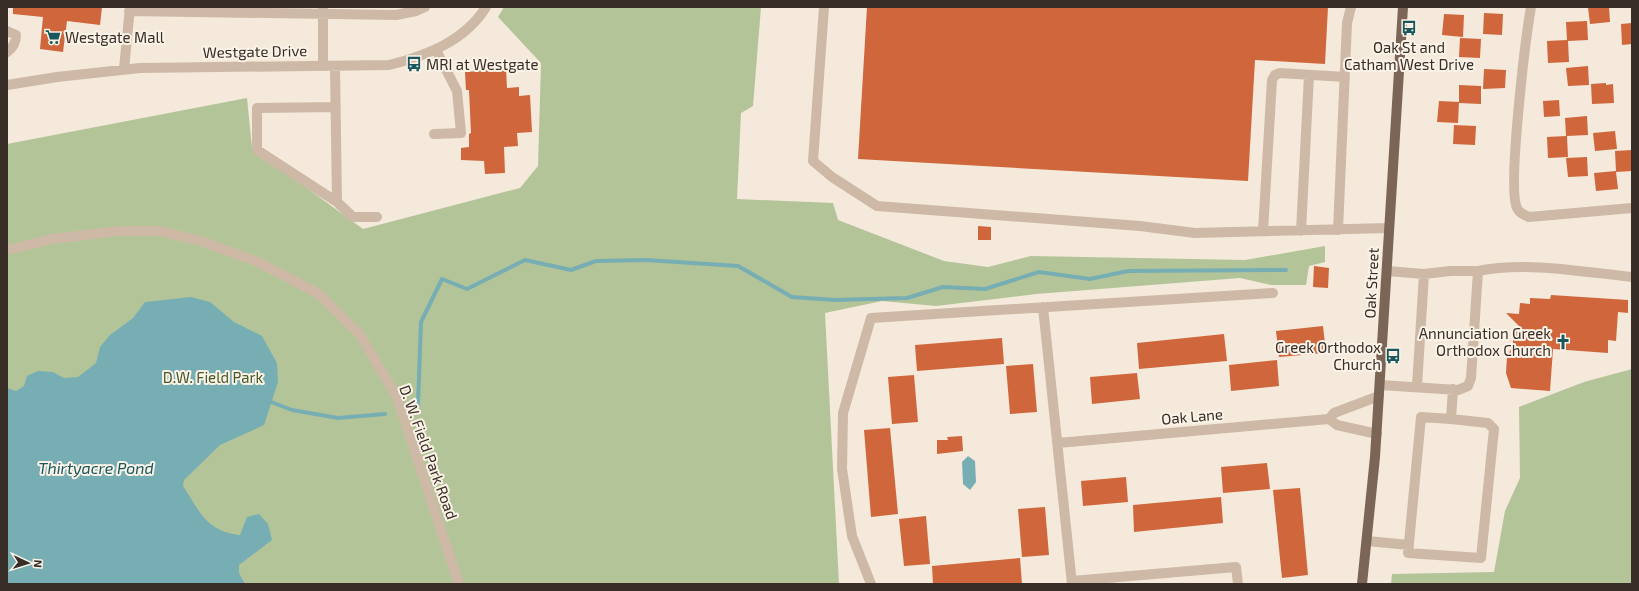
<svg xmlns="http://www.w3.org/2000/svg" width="1639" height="591" font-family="'Exo 2',sans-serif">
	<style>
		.green { fill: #b4c499 }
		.water { fill: #77aeb3 }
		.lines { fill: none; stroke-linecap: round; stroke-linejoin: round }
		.stream { stroke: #77aeb3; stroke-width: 4 }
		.building { fill: #d0663c }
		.minor { stroke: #cdb9a5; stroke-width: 10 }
		.major { stroke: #7b6557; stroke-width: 10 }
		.labels { text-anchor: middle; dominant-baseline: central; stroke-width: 4; stroke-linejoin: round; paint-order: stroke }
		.poi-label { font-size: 15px; fill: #382d27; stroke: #fbf3e7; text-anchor: start }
		.street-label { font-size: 15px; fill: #382d27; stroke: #fbf3e7 }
		.park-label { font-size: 15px; fill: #455929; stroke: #fbf3e7 }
		.water-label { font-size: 16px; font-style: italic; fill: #19565d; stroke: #fbf3e7 }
	</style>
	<rect width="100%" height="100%" fill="#f4e9da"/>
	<path class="green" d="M504 7H761L753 106 741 113 737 199 833 203 838 220 944 261 988 267 1031 256 1245 260 1325 246V262L1309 266 1306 285H1271L1240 278 1036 294 936 306 882 301 825 313 839 584H7V144L247 98 252 148 363 229 520 188 538 166 541 63 498 17Z
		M1632 369V584H1391L1392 574 1494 572 1505 511 1520 478 1519 407 1584 382Z"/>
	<path class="water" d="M191 297 210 302 234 322 262 336 277 363 278 382 264 425 220 445 184 480 183 486C200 512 206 531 240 535L247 517 259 514 268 524 272 540 239 565V573L245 584H7V388L16 391 24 386 27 376 38 371 53 372 64 378 78 377 96 363 100 347 110 335 133 318 145 302Z
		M968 456 975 461 976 482 970 490 963 484 962 462Z"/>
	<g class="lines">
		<path class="stream" d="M266 400 292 410 338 418 385 414
			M418 404 421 322 442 279 467 289 525 260 571 270 596 261 646 260 738 266 792 297 835 300 907 298 943 287 985 289 1039 272 1090 279 1128 271 1286 270"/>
	</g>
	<path class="building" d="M13 7H102L100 25 67 21 63 52 40 49 43 17 13 14Z
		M867 7H1328L1325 64 1255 60 1248 181 858 159Z
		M1588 7H1609L1610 22 1590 24Z
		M1484 13 1503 14 1502 35 1483 34Z
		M1444 14 1464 15 1463 37 1442 35Z
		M1587 21 1588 40 1568 41 1569 62 1548 63 1547 41 1567 40 1566 22Z
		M1632 23V44L1622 45 1621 24Z
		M1460 38 1481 39 1480 58 1459 57Z
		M1588 66 1589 85 1568 86 1566 68Z
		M506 69 507 88 519 87V96L530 95 532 132 517 133 518 146 504 147 505 173 485 174 484 161 461 160V148L469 147V134L471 133 469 90H466L465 72Z
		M1484 69 1506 70 1505 88 1483 89Z
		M1606 83V85L1613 84 1614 103 1592 104 1591 84Z
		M1459 85 1481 86V104L1459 103Z
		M1559 100 1560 116 1544 117 1543 101Z
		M1439 101 1459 102 1458 123 1437 122Z
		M1587 116 1588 135 1567 136 1568 157 1548 158 1547 137 1566 136 1565 118Z
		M1454 125 1476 126 1475 145 1453 144Z
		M1615 131 1617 149 1595 151 1593 133Z
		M1632 150V171L1616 172 1618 189 1596 191 1594 173 1616 171 1615 151Z
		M1587 157 1588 176 1568 177 1566 158Z
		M978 226 991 227V240H978Z
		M1314 266 1329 268 1328 288 1313 287Z
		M1551 295 1628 300V313L1618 312 1616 341 1608 340V353L1553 349 1550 391 1511 388 1506 373 1507 356 1513 346V331L1520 327 1506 313 1519 314 1520 303 1530 304V298L1550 299Z
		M1323 326 1326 353 1279 357 1276 331Z
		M1224 334 1227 361 1139 369 1137 343Z
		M1002 338 1004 364 917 371 915 345Z
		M1277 360 1279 386 1231 391 1229 365Z
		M1033 364 1037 412 1010 414 1006 366Z
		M1137 373 1140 399 1092 404 1090 377Z
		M914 375 918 422 892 424 888 377Z
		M890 428 898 514 871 517 864 430Z
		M962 436 963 451 937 454V440H948L947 437Z
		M1267 463 1270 489 1223 493 1221 467Z
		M1126 477 1128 502 1083 506 1081 481Z
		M1300 488 1308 575 1282 578 1273 490Z
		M1221 497 1223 523 1134 532 1133 505Z
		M1045 507 1049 555 1022 557 1018 509Z
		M926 516 930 564 904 566 899 519Z
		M1020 558 1022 584H933L932 566Z"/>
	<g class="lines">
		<path class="minor" d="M323 7V66
			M824 7 813 161 832 177 877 206 1140 226 1195 233 1389 228
			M1531 7C1526 36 1507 188 1517 208 1519 213 1524 215 1529 217L1632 208
			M129 11 396 15 416 11 425 7
			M7 31 16 35C16 43 13 48 7 52
			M335 66 337 202 257 150V108L335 107
			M124 69 130 7
			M7 85 57 77 140 68 389 65C426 56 465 41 486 7
			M434 134 461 133 457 91 436 50
			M337 202 353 217H377
			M1338 230 1347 23 1351 7
			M1263 231 1272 80 1275 75 1280 73 1345 77
			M1301 231 1309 75
			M7 250 52 239 118 231H159L201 241 260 263 319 294 360 335 397 397 459 584
			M1478 271C1525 261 1584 272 1632 277
			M1043 307 1072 584
			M1380 385 1458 390 1468 386 1471 378 1478 271H1450L1424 274 1387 271
			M1417 386 1424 274
			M1329 419 1334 413 1379 396
			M1451 419 1488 423 1494 429 1481 558 1408 553 1421 417 1451 419 1453 389
			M1058 443 1329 419 1337 425 1377 434
			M1367 541 1409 545
			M1072 581 1236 567 1238 584
			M871 584 852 536 842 469 843 413 871 318 1273 293"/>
		<path class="major" d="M1362 584 1375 457 1403 7"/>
	</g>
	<defs>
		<symbol id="bus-bare" viewBox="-9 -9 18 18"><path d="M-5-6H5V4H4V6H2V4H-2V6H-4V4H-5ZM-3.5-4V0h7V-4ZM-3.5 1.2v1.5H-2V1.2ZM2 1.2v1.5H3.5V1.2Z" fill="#19565d" stroke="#fbf3e7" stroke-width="2.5" paint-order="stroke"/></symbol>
		<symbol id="supermarket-bare" viewBox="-9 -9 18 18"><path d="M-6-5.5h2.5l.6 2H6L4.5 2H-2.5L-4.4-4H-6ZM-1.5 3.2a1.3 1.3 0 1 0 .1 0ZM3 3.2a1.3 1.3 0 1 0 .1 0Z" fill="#19565d" stroke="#fbf3e7" stroke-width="2.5" paint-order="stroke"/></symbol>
		<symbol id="church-bare" viewBox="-9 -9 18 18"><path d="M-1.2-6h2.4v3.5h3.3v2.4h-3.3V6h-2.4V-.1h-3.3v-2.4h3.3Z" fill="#19565d" stroke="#fbf3e7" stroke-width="2.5" paint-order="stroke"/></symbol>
	</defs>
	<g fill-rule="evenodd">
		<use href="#bus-bare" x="1398" y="17" width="22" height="22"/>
		<use href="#supermarket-bare" x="42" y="26" width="22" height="22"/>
		<use href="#bus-bare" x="403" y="53" width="22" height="22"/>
		<use href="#church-bare" x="1552" y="331" width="22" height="22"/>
		<use href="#bus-bare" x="1382" y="345" width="22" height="22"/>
	</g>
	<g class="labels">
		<g class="poi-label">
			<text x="65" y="37">Westgate Mall</text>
			<text x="1409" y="47" text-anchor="middle">Oak St and<tspan x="1409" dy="17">Catham West Drive</tspan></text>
			<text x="426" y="64">MRI at Westgate</text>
			<text x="1551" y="333" text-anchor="end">Annunciation Greek<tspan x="1551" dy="17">Orthodox Church</tspan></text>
			<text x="1381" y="347" text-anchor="end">Greek Orthodox<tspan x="1381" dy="17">Church</tspan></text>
		</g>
		<g class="street-label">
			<text transform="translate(255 51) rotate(-1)">Westgate Drive</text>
			<text transform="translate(1371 283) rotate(-87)">Oak Street</text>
			<text transform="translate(1192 416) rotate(-5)">Oak Lane</text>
			<text transform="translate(429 452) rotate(70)">D. W. Field Park Road</text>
		</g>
		<g class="park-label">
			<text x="213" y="377">D.W. Field Park</text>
		</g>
		<g class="water-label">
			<text x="96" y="467">Thirtyacre Pond</text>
		</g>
	</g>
	<rect width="1639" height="591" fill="none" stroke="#382d27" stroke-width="16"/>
	<g transform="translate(28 563) rotate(94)" stroke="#fbf3e7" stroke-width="3" paint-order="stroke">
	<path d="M0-3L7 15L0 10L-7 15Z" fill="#382d27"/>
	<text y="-6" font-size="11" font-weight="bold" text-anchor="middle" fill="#382d27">N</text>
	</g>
</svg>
